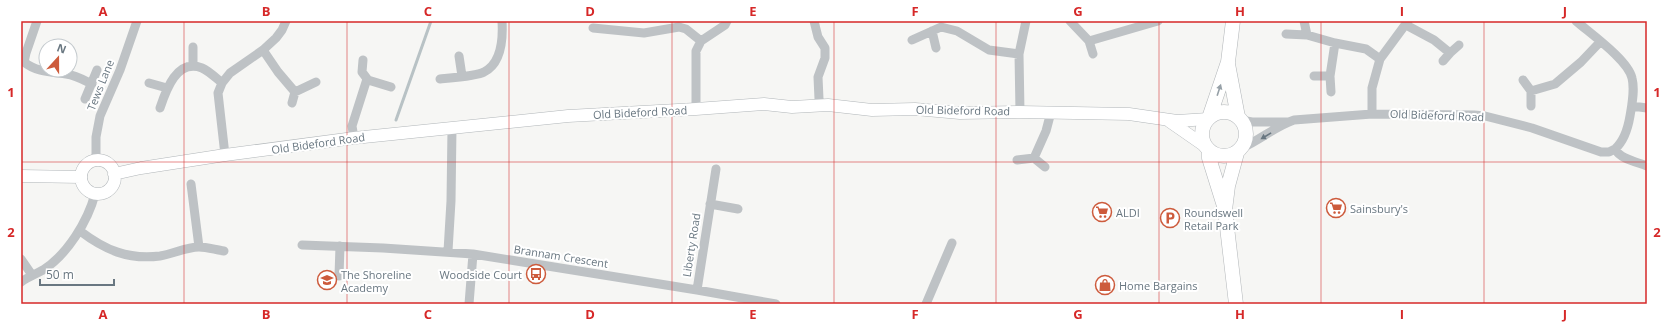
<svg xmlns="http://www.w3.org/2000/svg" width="1668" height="325" font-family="'Open Sans',sans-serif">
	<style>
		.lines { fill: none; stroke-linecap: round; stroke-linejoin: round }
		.stream { stroke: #b8c2c5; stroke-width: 3 }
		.secondary-casing { stroke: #b1b6b9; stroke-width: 13 }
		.primary-casing { stroke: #b2b6b9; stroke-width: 15 }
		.street { stroke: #bec2c5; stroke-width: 9 }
		.secondary { stroke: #fff; stroke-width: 12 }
		.primary { stroke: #fff; stroke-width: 14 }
		.oneway { fill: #96a0a7 }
		.oneway2 { fill: #697781 }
		.grid { fill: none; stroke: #d62828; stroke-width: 1; stroke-opacity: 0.55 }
		.labels { text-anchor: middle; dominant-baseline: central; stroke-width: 4; stroke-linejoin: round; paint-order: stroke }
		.street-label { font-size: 11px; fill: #697781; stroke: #fff }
		.poi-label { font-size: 11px; fill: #697781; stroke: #fff; text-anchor: start }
		.neatline { fill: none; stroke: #d62828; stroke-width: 1.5 }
		.grid-label { font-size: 13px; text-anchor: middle; font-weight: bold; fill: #d62828 }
	</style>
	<rect width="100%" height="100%" fill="#f6f6f4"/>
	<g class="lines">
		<path class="stream" d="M396 120 431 21"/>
		<defs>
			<path id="secondary" d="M1169 121 1205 146
				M81 177a17 17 0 1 1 34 0a17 17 0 1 1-34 0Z
				M114 174 141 168 225 155 354 138 568 116 696 109 764 104 792 107 828 105 872 110 915 109 960 113 1020 112 1129 114 1177 121 1208 119
				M21 176 81 177"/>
			<path id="primary" d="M1228 64 1238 117
				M1202 134a22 22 0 1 1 44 0a22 22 0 1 1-44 0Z
				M1209 118 1228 62 1233 21
				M1209 151V158L1224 206
				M1236 304 1225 210 1228 186 1237 153"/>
		</defs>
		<use href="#secondary" class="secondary-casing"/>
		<use href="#primary" class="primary-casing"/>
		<path class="street" d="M37 21 26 53 24 62C36 72 51 72 66 74 75 75 84 80 92 84
			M814 21 818 37 825 48V58L818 77 819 99 821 105
			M1070 21 1089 41 1093 54
			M1304 21 1307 35
			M1576 21C1591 34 1628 60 1632 78 1635 90 1632 104 1630 116 1628 128 1624 141 1615 149
			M1406 25 1434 40 1450 53 1443 61
			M593 28 644 33 679 27 686 29 701 41
			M932 31 936 48
			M1286 34 1307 35 1335 43 1366 49 1380 59
			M912 40 941 27 957 31 989 50 1019 54
			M1089 41 1158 21
			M263 50 278 72 295 92 316 82
			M1450 53 1459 45
			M459 56 462 76
			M363 60 362 72 368 80
			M193 66V47
			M1314 76H1330
			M440 79C450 78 477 76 484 72 502 63 503 38 502 21
			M1523 80 1531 91 1555 84 1581 62 1600 42
			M149 83 167 88
			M1531 91V106
			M1331 92 1330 76 1335 43
			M85 99 97 70
			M292 103 295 92
			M1632 106 1647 108
			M160 108C166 90 177 58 202 68 209 71 216 78 222 83
			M696 109V51L701 41 725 25 727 21
			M1020 112 1019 54 1026 21
			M1372 114V88L1380 59 1408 21
			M1241 120 1252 122H1287
			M354 138 352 126 366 82 368 80 391 87
			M1242 148C1260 140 1276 126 1294 120L1372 114 1474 115 1485 116 1532 128 1601 152H1609L1615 149C1620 159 1637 162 1647 166
			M225 155 218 93 222 83 230 73 263 50 276 38 282 30 286 21
			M1034 158 1046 131 1051 112
			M96 160V137L100 116 120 70 137 21
			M1017 160 1034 158 1045 167
			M191 184 199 247
			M710 204 738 209
			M80 231C105 250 128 260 160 256 173 254 186 247 199 247 207 247 216 250 224 251
			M302 245 383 248 473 254 697 290 776 304
			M448 251 451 201 452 128
			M21 259 32 275
			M339 276 340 246
			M21 282C28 277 36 274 43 270 67 255 88 221 95 194
			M697 290 716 169
			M469 304 473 254
			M926 304 952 243"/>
		<use href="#secondary" class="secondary"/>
		<use href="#primary" class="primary"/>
	</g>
	<defs><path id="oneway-solid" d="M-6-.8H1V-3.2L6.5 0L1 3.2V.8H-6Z"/></defs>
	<use class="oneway" href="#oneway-solid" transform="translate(1219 90) rotate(-72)"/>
	<use class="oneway2" href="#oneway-solid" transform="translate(1266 136) rotate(149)"/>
	<path class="grid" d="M184 21V304M347 21V304M509 21V304M672 21V304M834 21V304M996 21V304M1159 21V304M1321 21V304M1484 21V304M21 162H1647"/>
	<defs>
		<symbol id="supermarket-ring" viewBox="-11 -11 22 22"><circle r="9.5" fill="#fff" stroke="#cd5b3c" stroke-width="1.5"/><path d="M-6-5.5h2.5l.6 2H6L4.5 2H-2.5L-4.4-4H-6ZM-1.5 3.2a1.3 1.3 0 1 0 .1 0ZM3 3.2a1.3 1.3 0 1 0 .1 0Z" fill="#cd5b3c"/></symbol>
		<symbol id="parking-ring" viewBox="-11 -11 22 22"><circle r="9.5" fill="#fff" stroke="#cd5b3c" stroke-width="1.5"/><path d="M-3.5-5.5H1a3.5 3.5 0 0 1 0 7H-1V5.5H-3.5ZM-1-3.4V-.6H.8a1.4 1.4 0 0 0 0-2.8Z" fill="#cd5b3c"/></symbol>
		<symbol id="bus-ring" viewBox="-11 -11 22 22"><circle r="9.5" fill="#fff" stroke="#cd5b3c" stroke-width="1.5"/><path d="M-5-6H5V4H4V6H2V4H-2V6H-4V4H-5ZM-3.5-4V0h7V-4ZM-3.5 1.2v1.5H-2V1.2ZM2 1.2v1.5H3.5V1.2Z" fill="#cd5b3c"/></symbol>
		<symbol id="school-ring" viewBox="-11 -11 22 22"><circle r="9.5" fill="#fff" stroke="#cd5b3c" stroke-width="1.5"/><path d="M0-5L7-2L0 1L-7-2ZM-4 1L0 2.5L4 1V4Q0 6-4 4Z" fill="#cd5b3c"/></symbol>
		<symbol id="shop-ring" viewBox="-11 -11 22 22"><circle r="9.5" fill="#fff" stroke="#cd5b3c" stroke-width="1.5"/><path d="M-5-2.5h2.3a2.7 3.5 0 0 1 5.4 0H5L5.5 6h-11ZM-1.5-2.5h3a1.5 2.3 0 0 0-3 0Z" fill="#cd5b3c"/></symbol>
	</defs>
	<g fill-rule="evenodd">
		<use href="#supermarket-ring" x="1325" y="197" width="22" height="22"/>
		<use href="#supermarket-ring" x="1091" y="201" width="22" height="22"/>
		<use href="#parking-ring" x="1159" y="207" width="22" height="22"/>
		<use href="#bus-ring" x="525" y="263" width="22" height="22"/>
		<use href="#school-ring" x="316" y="269" width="22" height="22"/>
		<use href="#shop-ring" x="1094" y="274" width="22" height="22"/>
	</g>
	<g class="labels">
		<g class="street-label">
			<text transform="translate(100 85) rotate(-68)">Tews Lane</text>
			<text transform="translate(963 110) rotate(1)">Old Bideford Road</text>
			<text transform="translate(640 112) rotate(-3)">Old Bideford Road</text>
			<text transform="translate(1437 115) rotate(2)">Old Bideford Road</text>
			<text transform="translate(318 143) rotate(-8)">Old Bideford Road</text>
			<text transform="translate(691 245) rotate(-81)">Liberty Road</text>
			<text transform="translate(561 256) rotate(9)">Brannam Crescent</text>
		</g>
		<g class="poi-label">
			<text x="1350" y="208">Sainsbury's</text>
			<text x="1116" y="212">ALDI</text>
			<text x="1184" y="212">Roundswell<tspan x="1184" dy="13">Retail Park</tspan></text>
			<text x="341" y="274">The Shoreline<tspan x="341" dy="13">Academy</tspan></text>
			<text x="522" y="274" text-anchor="end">Woodside Court</text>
			<text x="1119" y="285">Home Bargains</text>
		</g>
	</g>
	<rect width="1668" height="325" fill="none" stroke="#ffffff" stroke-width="44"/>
	<g transform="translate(58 58) rotate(21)"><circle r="19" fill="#ffffff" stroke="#c3c9cd"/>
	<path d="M0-3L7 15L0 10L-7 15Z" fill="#cd5b3c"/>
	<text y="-6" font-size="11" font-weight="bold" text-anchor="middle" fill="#697781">N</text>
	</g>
	<path d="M40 279v6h74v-6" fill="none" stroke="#697781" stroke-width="2"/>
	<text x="46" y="279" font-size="12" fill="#697781" stroke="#ffffff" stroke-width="3" paint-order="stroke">50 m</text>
	<rect x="22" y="22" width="1624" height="281" class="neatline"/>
	<g class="grid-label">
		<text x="103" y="16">A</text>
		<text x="266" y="16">B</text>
		<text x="428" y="16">C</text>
		<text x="590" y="16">D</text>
		<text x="753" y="16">E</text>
		<text x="915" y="16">F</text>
		<text x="1078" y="16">G</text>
		<text x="1240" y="16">H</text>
		<text x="1402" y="16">I</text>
		<text x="1565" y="16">J</text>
		<text x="11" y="97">1</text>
		<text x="1657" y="97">1</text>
		<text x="11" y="237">2</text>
		<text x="1657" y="237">2</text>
		<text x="103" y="319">A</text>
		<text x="266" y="319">B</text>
		<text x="428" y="319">C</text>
		<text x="590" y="319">D</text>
		<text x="753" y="319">E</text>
		<text x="915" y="319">F</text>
		<text x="1078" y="319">G</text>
		<text x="1240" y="319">H</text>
		<text x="1402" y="319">I</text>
		<text x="1565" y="319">J</text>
	</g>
</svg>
